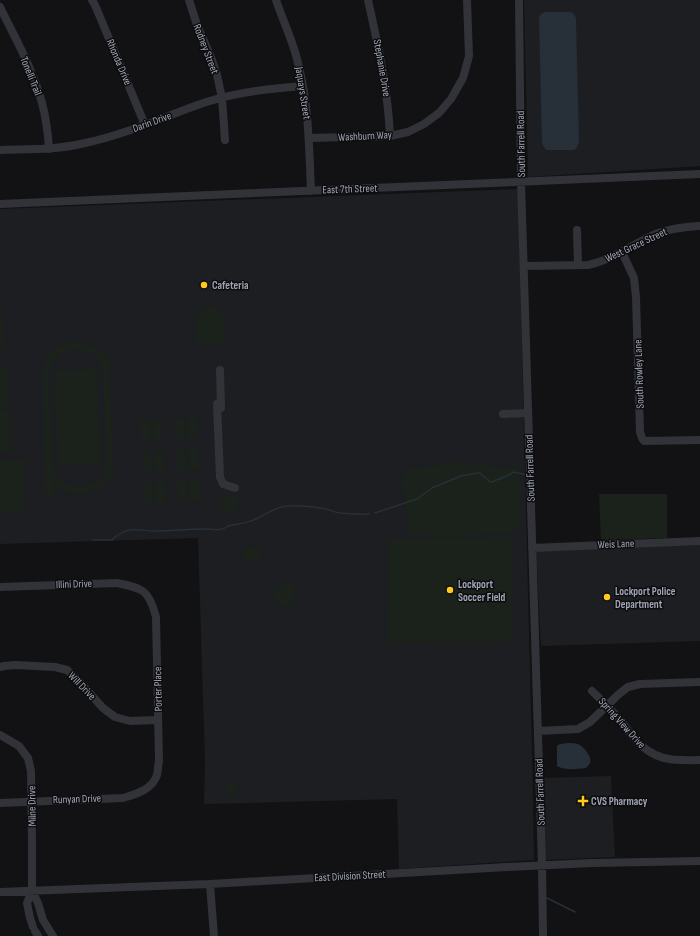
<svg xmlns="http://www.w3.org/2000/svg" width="700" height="936" font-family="'Sofia Sans Condensed',sans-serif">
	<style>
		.built { fill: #1d1e21 }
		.green { fill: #1a221b; fill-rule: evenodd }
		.water { fill: #272f38 }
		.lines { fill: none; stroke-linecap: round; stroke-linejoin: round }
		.stream { stroke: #272f38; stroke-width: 1.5 }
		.minor { stroke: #323339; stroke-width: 8 }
		.poi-dot { fill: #ffc91e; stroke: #0d0d0f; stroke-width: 1.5 }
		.labels { text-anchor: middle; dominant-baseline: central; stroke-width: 3; stroke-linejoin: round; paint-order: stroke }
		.street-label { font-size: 11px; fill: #a1a6b6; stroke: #0d0d0f }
		.poi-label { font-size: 11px; font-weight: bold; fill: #a1a6b6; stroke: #0d0d0f; text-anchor: start }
	</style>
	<rect width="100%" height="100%" fill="#121214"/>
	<path class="built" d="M524 0H700V166L528 177Z
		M518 189 532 754 534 860 399 869 397 799 204 804 205 762 198 538 0 544V209Z
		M700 544V641L541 646 536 550Z
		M611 776 615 857 544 860 543 778Z"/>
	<path class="green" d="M0 306H2L4 348H0Z
		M217 306 219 313H225V343L196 344 195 315 203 314V307Z
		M70 342C83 341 94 345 103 355H109L114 481H106C90 499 71 498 53 483L54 500H46L42 370C46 356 55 347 70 342ZM76 349C91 350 101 361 103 376L106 460C104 493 62 497 53 466L49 376C50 360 60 351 76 349Z
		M0 366H8L10 407H0Z
		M97 369 101 463 58 465 54 371Z
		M0 411H10L11 452H0Z
		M184 418 185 439H176L175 419Z
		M187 418H197V438L188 439Z
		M162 419 163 440H154L153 420Z
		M141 420H150L151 440 141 441Z
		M185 449 186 470H177L176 450Z
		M188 449H198L199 469 189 470Z
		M164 450 165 471H155L154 451Z
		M142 451H151L152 471H143Z
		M0 460H24L26 511H0Z
		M456 462C472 462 481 464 497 468 503 470 511 467 518 468V478L520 485 519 528 514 533 473 535 443 537 429 534H411L409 531 407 518 404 511 405 499 401 486 404 473 411 468 438 466 446 463Z
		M187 480 188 501H178L177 481Z
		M190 480H199L200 500 191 501Z
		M165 481 166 502H156V482Z
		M143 482H152L153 502 144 503Z
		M229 493 237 497 239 504 233 511 224 512 219 505 222 497Z
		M599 494H667V538L601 540Z
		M512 537 513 642 387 643 388 539Z
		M249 545 259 551 260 558 256 563C246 563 245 560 241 552L244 547Z
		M279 585H293L295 600 289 605 277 606C274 598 273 591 279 585Z
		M230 782 237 787V793L232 797 227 794 226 786Z"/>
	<path class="water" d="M546 12H570L573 13 576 18 579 142 576 149 573 150H546L544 147 542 143 539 18C540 14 542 13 546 12Z
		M568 743C572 743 575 743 578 744 584 747 592 756 590 763 589 765 587 767 586 768 577 769 565 771 557 766V746L560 744Z"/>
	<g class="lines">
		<path class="stream" d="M375 513 417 499 432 488 461 476 477 473H480L490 482H493L495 480H497L511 474 513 472 528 475
			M93 540H112C117 535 123 531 130 530 139 529 147 531 155 531 171 531 188 529 204 529 212 529 221 532 228 526 237 524 249 523 258 518 267 513 278 506 289 506 301 505 314 507 326 509 331 510 336 513 341 513 350 514 360 515 369 514
			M547 898 575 912"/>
		<path class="minor" d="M92 0 95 5 145 125
			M189 0 197 25 211 57 217 75 222 98 225 140
			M276 0C283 21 293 41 298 63 309 105 309 148 311 191
			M368 0C378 45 388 90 390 136
			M519 0 521 181 542 865 543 936
			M0 7C15 38 33 69 42 103 46 118 48 133 49 149
			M309 138 390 136 408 132 424 124 439 113 451 99 463 78 469 56 467 0
			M0 150C28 149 57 150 85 143 122 135 157 120 192 107 229 93 264 89 303 86
			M0 204 700 174
			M577 230 578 264
			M622 252 634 278 636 297 640 432 642 438 644 441 700 440
			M524 266 588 265C612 260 630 246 651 236 666 229 683 227 700 226
			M220 370 221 408
			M217 404 220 477 223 484 235 488
			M503 414 528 413
			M532 548 700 541
			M0 587 117 583C143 588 149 590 156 617L159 761C158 766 158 770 157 775 152 790 136 794 123 798L0 803
			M0 667 4 666 15 665 55 667 67 670 75 677 103 708 115 717 130 721 158 720
			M592 691C602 701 612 710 620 720 625 725 629 732 633 737 653 761 672 761 700 760
			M538 731 578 729 590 722 619 694 628 687 640 684 700 682
			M0 735 19 746 28 758 31 771 32 842V891L27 903 30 918 33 927
			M210 884 214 936
			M32 891 38 903 43 920 53 936
			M0 892 210 884 507 867 592 863 700 861
			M35 931 38 936"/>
	</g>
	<g class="poi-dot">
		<circle cx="204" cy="285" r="4"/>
		<circle cx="450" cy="590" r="4"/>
		<circle cx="607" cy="597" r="4"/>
		<path d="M581 795h4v4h4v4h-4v4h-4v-4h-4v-4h4z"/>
	</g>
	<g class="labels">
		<g class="street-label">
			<text transform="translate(206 49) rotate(69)">Rodney Street</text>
			<text transform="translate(119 62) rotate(67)">Rhonda Drive</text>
			<text transform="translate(382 68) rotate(80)">Stephanie Drive</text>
			<text transform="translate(31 76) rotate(68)">Tonelli Trail</text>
			<text transform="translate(303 93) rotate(81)">Jaquays Street</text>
			<text transform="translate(152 122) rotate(-20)">Darin Drive</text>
			<text transform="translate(365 136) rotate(-3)">Washburn Way</text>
			<text transform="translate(521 144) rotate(-91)">South Farrell Road</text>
			<text transform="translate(350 189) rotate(-2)">East 7th Street</text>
			<text transform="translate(636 245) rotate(-25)">West Grace Street</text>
			<text transform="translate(639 374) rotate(-92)">South Rowley Lane</text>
			<text transform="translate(530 468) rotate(-92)">South Farrell Road</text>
			<text transform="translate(616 544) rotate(-2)">Weis Lane</text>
			<text transform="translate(74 584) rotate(-2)">Illini Drive</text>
			<text transform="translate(82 686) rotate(46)">Will Drive</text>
			<text transform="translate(158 689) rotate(-91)">Porter Place</text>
			<text transform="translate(622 723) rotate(48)">Spring View Drive</text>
			<text transform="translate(540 792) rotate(-92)">South Farrell Road</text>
			<text transform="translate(77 799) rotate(-2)">Runyan Drive</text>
			<text transform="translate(32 806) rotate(-91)">Milne Drive</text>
			<text transform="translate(350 876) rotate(-3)">East Division Street</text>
		</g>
		<g class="poi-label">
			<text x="212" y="285">Cafeteria</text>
			<text x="458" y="584">Lockport<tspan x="458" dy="13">Soccer Field</tspan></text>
			<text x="615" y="591">Lockport Police<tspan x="615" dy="13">Department</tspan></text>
			<text x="591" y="801">CVS Pharmacy</text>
		</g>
	</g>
</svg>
